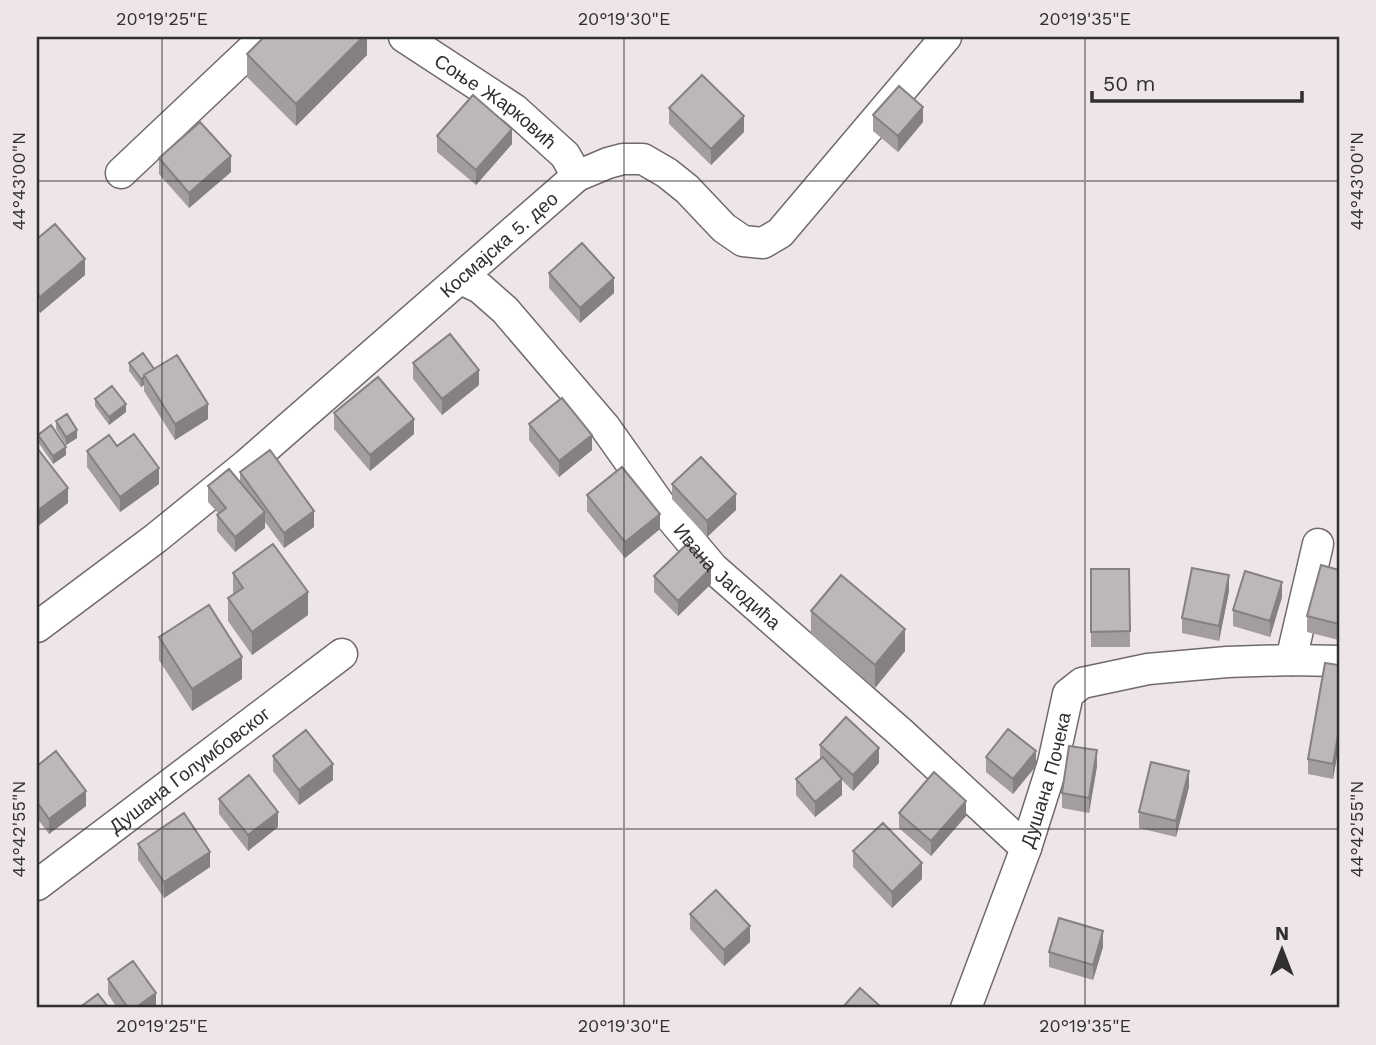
<svg xmlns="http://www.w3.org/2000/svg" width="1376" height="1045" font-family="'Work Sans',sans-serif">
	<style>
		.lines { fill: none; stroke-linecap: round; stroke-linejoin: round }
		.minor-casing { stroke: #716a6c; stroke-width: 33 }
		.minor { stroke: #fff; stroke-width: 30 }
		.wall { fill: #a39d9f }
		.shaded-wall { fill: #858082 }
		.building { fill: #beb7b9; stroke: #858082; stroke-width: 2 }
		.ticks { fill: none; stroke: #322f30; stroke-width: 2; stroke-opacity: 0.45 }
		.labels { text-anchor: middle; dominant-baseline: central; stroke-width: 5; stroke-linejoin: round; paint-order: stroke }
		.street-label { font-size: 19px; fill: #322f30; stroke: #ede5e7 }
		.neatline { fill: none; stroke: #322f30; stroke-width: 2.5 }
		.ticks-label { font-size: 18px; text-anchor: middle; fill: #322f30 }
	</style>
	<rect width="100%" height="100%" fill="#ede5e7"/>
	<g class="lines">
		<defs>
			<g id="minor">
				<path id="s1" d="M404 37 514 109 565 155 577 176"/>
				<path d="M121 173 265 37"/>
				<path id="s2" d="M461 279 480 288 505 310 605 427 661 506 713 568 900 732 1026 848"/>
				<path id="s3" d="M37 627 156 538 246 465 577 176 608 163 623 159H643L667 173 687 189 724 228 743 241 763 243 780 233 946 37"/>
				<path d="M1291 660 1318 544"/>
				<path id="s4" d="M37 885 342 654"/>
				<path id="s5" d="M966 1008 1026 848 1053 763 1068 694 1082 683 1148 669 1227 662 1291 660 1339 661"/>
			</g>
		</defs>
		<use href="#minor" class="minor-casing"/>
		<use href="#minor" class="minor"/>
	</g>
	<path class="wall" d="M367 37V55L296 126 247 77V54Z
		M669 108 744 132 711 165 669 124Z
		M873 115 923 122 898 152 873 131Z
		M437 136 512 144 476 185 437 152Z
		M159 158 231 172 189 208 159 174Z
		M37 239 85 275 40 313 37 309Z
		M549 273 614 293 580 323 549 288Z
		M129 363 154 369 208 419 175 440 144 391V385L141 387 129 371Z
		M413 363 479 385 442 415 413 379Z
		M95 399 126 412 109 425 95 406Z
		M334 413 414 434 370 471 334 429Z
		M56 421 77 438 66 445 56 429Z
		M529 424 592 450 559 477 529 440Z
		M38 435 66 455 53 464 38 442Z
		M87 451 159 484 120 512 87 467Z
		M240 472 314 527 284 548 265 522V528L235 552 217 531V515L219 514 208 502V486L240 482Z
		M672 484 736 510 707 537 672 499Z
		M587 495 660 529 625 558 587 511Z
		M1091 569H1129L1130 647H1091Z
		M1339 570V640L1307 632V616Z
		M233 573 308 615 252 655 228 621V598L233 595Z
		M654 576 711 584 678 616 654 592Z
		M1229 591 1219 641 1182 633V618Z
		M1282 597 1270 637 1233 626V610Z
		M811 611 905 651 875 688 811 634Z
		M159 637 242 679 192 711 159 660Z
		M1339 665V745L1333 779 1308 774V759Z
		M820 745 879 763 853 791 842 780V795L815 817 796 795V779L820 759Z
		M273 756 333 780 299 805 273 771Z
		M986 757 1036 766 1013 794 986 772Z
		M37 766 86 806 49 834 37 818Z
		M1097 766 1089 813 1062 808V793Z
		M1189 787 1176 837 1139 828V812Z
		M219 799 278 827 248 851 219 814Z
		M899 813 966 816 931 856 899 828Z
		M138 844 210 867 164 898 138 860Z
		M853 851 922 879 892 908 853 867Z
		M690 914 750 942 724 966 690 929Z
		M1103 947 1093 980 1049 967V952Z
		M108 979 156 1008H117L108 994Z"/>
	<path class="shaded-wall" d="M363 37H367V55L296 126V104Z
		M923 107V122L898 152V136Z
		M744 116V132L711 165V149Z
		M512 129V144L476 185V170Z
		M231 156V172L189 208V193Z
		M85 259V275L40 313V297Z
		M614 278V293L580 323V308Z
		M479 370V385L442 415V399Z
		M144 377V385L141 387V379Z
		M126 404V412L109 425V417Z
		M208 404V419L175 440V424Z
		M414 419V434L370 471V455Z
		M77 430V438L66 445V437Z
		M592 435V450L559 477V461Z
		M66 447V455L53 464V456Z
		M159 468V484L120 512V497Z
		M68 488V503L37 527V511Z
		M736 494V510L707 537V521Z
		M314 511V527L284 548V533Z
		M265 512V528L235 552V537Z
		M660 514V529L625 558V542Z
		M711 568V584L678 616V601Z
		M1229 575V591L1219 641V626Z
		M1282 582V597L1270 637V621Z
		M308 592V615L252 655V632Z
		M905 629V651L875 688V665Z
		M242 657V679L192 711V689Z
		M1339 730V745L1333 779V764Z
		M879 748V763L853 791V775Z
		M1097 750V766L1089 813V798Z
		M1036 751V766L1013 794V779Z
		M333 764V780L299 805V790Z
		M1189 771V787L1176 837V821Z
		M842 779V795L815 817V802Z
		M86 791V806L49 834V819Z
		M966 801V816L931 856V841Z
		M278 812V827L248 851V835Z
		M210 852V867L164 898V882Z
		M922 863V879L892 908V892Z
		M750 926V942L724 966V950Z
		M1103 931V947L1093 980V965Z
		M156 993V1008H135Z"/>
	<path class="building" d="M264 37H363L296 104 247 54Z
		M702 75 744 116 711 149 669 108Z
		M899 86 923 107 898 136 873 115Z
		M473 95 512 129 476 170 437 136Z
		M200 122 231 156 189 193 159 158Z
		M55 224 85 259 40 297 37 294V239Z
		M582 243 614 278 580 308 549 273Z
		M450 334 479 370 442 399 413 363Z
		M143 353 154 369 144 375V377L141 379 129 363Z
		M177 355 208 404 175 424 144 375Z
		M378 377 414 419 370 455 334 413Z
		M112 386 126 404 109 417 95 399Z
		M562 398 592 435 559 461 529 424Z
		M67 414 77 430 66 437 56 421Z
		M51 425 66 447 53 456 38 435Z
		M134 434 159 468 120 497 87 451 109 435 117 446Z
		M37 448 68 488 37 511Z
		M270 450 314 511 284 533 240 472Z
		M701 457 736 494 707 521 672 484Z
		M622 467 660 514 625 542 587 495Z
		M229 469 265 512 235 537 217 515 226 508 208 486Z
		M273 544 308 592 252 632 228 598 243 588 233 573Z
		M687 544 711 568 678 601 654 576Z
		M1321 565 1339 570V624L1307 616Z
		M1192 568 1229 575 1219 626 1182 618Z
		M1091 569H1129L1130 631 1091 632Z
		M1245 571 1282 582 1270 621 1233 610Z
		M841 575 905 629 875 665 811 611Z
		M209 605 242 657 192 689 159 637Z
		M1325 663 1339 665V730L1333 764 1308 759Z
		M846 717 879 748 853 775 820 745Z
		M1008 729 1036 751 1013 779 986 757Z
		M306 730 333 764 299 790 273 756Z
		M1069 746 1097 750 1089 798 1062 793Z
		M56 751 86 791 49 819 37 802V766Z
		M823 757 842 779 815 802 796 779Z
		M1151 762 1189 771 1176 821 1139 812Z
		M934 772 966 801 931 841 899 813Z
		M249 775 278 812 248 835 219 799Z
		M184 813 210 852 164 882 138 844Z
		M883 823 922 863 892 892 853 851Z
		M716 890 750 926 724 950 690 914Z
		M1059 918 1103 931 1093 965 1049 952Z
		M133 961 156 993 135 1008H128L108 979Z
		M860 988 882 1008H842Z
		M98 994 109 1008H79Z"/>
	<path class="ticks" d="M162 37V1008M624 37V1008M1085 37V1008M37 181H1339M37 829H1339"/>
	<g class="labels">
		<g class="street-label">
			<text stroke="none"><textPath href="#s1" startOffset="112">Соње Жарковић</textPath></text>
			<text stroke="none"><textPath href="#s3" startOffset="600">Космајска 5. део</textPath></text>
			<text stroke="none"><textPath href="#s2" startOffset="402">Ивана Јагодића</textPath></text>
			<text stroke="none"><textPath href="#s4" startOffset="191">Душана Голумбовског</textPath></text>
			<text stroke="none"><textPath href="#s5" startOffset="242">Душана Почека</textPath></text>
		</g>
	</g>
	<rect width="1376" height="1045" fill="none" stroke="#ede5e7" stroke-width="77"/>
	<g transform="translate(1282 950)" stroke="#ede5e7" stroke-width="5" paint-order="stroke">
	<path d="M0-5L12 26L0 18L-12 26Z" fill="#322f30"/>
	<text y="-10" font-size="19" font-weight="bold" text-anchor="middle" fill="#322f30">N</text>
	</g>
	<path d="M1092 91v10h210v-10" fill="none" stroke="#322f30" stroke-width="3.5"/>
	<text x="1103" y="91" font-size="21" fill="#322f30" stroke="#ede5e7" stroke-width="5" paint-order="stroke">50 m</text>
	<rect x="38" y="38" width="1300" height="968" class="neatline"/>
	<g class="ticks-label">
		<text x="162" y="25">20°19'25"E</text>
		<text x="624" y="25">20°19'30"E</text>
		<text x="1085" y="25">20°19'35"E</text>
		<text transform="translate(19 181) rotate(-90)" y="6">44°43'00"N</text>
		<text transform="translate(1357 181) rotate(-90)" y="6">44°43'00"N</text>
		<text transform="translate(19 829) rotate(-90)" y="6">44°42'55"N</text>
		<text transform="translate(1357 829) rotate(-90)" y="6">44°42'55"N</text>
		<text x="162" y="1032">20°19'25"E</text>
		<text x="624" y="1032">20°19'30"E</text>
		<text x="1085" y="1032">20°19'35"E</text>
	</g>
</svg>
